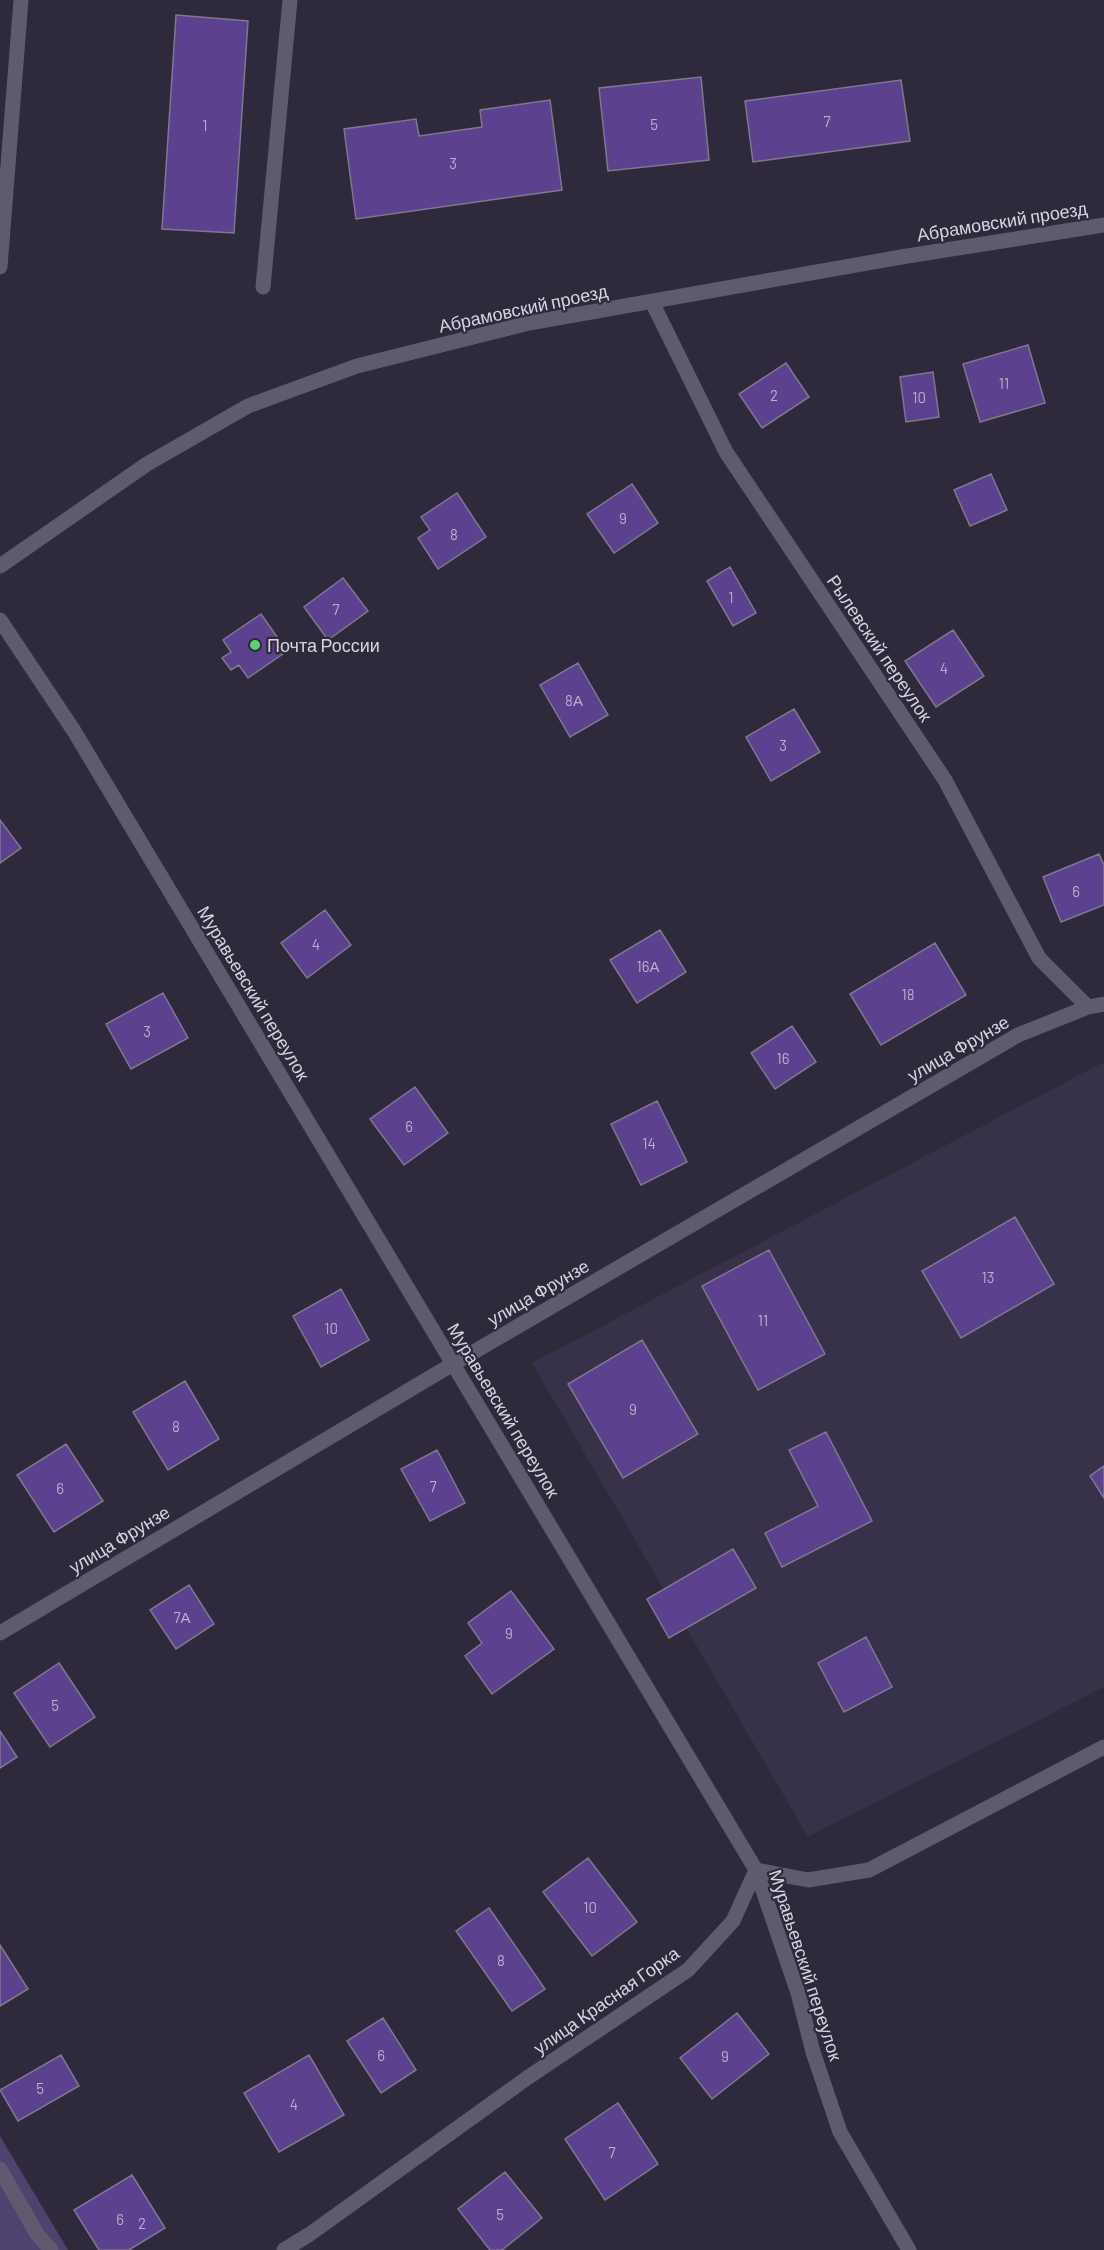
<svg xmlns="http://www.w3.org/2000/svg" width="1104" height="2250" font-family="Barlow,sans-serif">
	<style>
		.built { fill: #38314a }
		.green { fill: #50426f }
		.building { fill: #5c428e; stroke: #7e788f; stroke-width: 1.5 }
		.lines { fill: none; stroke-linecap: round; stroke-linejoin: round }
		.minor { stroke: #5f5a6f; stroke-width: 15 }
		.poi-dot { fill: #59d56f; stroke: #2f293c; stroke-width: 2 }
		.labels { text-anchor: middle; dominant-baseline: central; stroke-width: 4.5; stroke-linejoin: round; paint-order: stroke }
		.number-label { font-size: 15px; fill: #b8b0cc }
		.street-label { font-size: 18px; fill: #d7d4e1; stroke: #2f293c }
		.poi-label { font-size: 18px; fill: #d7d4e1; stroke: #2f293c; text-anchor: start }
	</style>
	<rect width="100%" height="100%" fill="#2f293c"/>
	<path class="built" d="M1104 1062V1687L808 1837 532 1363Z"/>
	<path class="green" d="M0 2136 68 2250H0Z"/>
	<path class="building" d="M176 15 248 21 234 233 162 229Z
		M701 77 709 160 608 171 599 88Z
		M901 80 910 141 753 162 745 101Z
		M550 100 562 190 356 219 344 129 416 119 419 136 482 127 480 110Z
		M1028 345 1045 403 980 422 963 364Z
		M786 363 809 397 762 428 739 394Z
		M933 372 939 417 906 422 900 377Z
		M991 474 1007 510 970 526 954 490Z
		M632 484 658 523 614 553 587 514Z
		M457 493 486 537 438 569 418 538 430 530 421 517Z
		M730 567 756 613 733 626 707 581Z
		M343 578 368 611 328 640 304 607Z
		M261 614 287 651 248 678 239 665 231 670 222 658 231 652 223 640Z
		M953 630 984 676 936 707 905 661Z
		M578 663 608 715 570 737 540 685Z
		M794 709 820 752 771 781 746 737Z
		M0 820 21 848 0 863Z
		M1099 854 1104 865V905L1061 922 1043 877Z
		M325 910 351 945 307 978 281 943Z
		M660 930 686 972 637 1003 610 960Z
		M935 943 966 995 881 1045 850 994Z
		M163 993 188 1038 131 1069 106 1024Z
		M792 1026 816 1062 775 1089 751 1053Z
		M415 1087 448 1133 404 1165 370 1119Z
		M657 1101 687 1162 641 1185 611 1124Z
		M1015 1217 1054 1284 961 1338 922 1271Z
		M769 1250 825 1354 758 1390 702 1286Z
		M341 1289 369 1340 321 1367 293 1316Z
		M642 1340 698 1434 623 1478 568 1384Z
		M185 1381 219 1439 168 1470 133 1412Z
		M826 1432 872 1521 782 1567 765 1533 818 1506 789 1450Z
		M66 1444 103 1501 54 1532 17 1475Z
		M437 1450 465 1503 430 1521 401 1469Z
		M1104 1466V1498L1090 1476Z
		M733 1549 756 1588 669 1638 647 1599Z
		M189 1585 214 1624 176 1649 150 1610Z
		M511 1591 554 1649 492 1694 465 1656 482 1643 468 1623Z
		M866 1637 892 1687 844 1712 818 1663Z
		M59 1663 95 1717 50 1747 14 1693Z
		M0 1731 17 1757 0 1768Z
		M588 1858 637 1922 592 1956 543 1892Z
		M489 1908 545 1989 512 2011 456 1931Z
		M0 1945 28 1989 0 2006Z
		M737 2013 769 2054 712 2099 680 2058Z
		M383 2018 416 2070 381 2093 347 2041Z
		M61 2055 79 2086 18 2121 0 2090Z
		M309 2055 344 2115 279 2152 244 2093Z
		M618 2103 658 2164 605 2200 565 2139Z
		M505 2172 542 2218 502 2250H490L458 2209Z
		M132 2175 165 2228 129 2250H99L74 2210Z"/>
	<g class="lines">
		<path class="minor" d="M0 267 21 0
			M263 287 290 0
			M652 302 726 452 945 780 1039 958 1088 1007
			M0 566 147 464 248 406 357 366 529 323 901 257 1104 225
			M0 620 74 731 756 1870 798 1993 813 2052 840 2132 909 2250
			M0 1633 453 1364 1018 1035 1088 1007 1104 1004
			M0 2169 37 2234 51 2250
			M284 2250 310 2234 527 2078 688 1970 733 1921 756 1870 808 1880 869 1870 1104 1747"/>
	</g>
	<circle class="poi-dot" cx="255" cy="645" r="6"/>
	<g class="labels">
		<g class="number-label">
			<text x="827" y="121">7</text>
			<text x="654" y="124">5</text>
			<text x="205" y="125">1</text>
			<text x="453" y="163">3</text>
			<text x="1004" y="383">11</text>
			<text x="774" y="395">2</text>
			<text x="919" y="397">10</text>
			<text x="623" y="518">9</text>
			<text x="454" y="534">8</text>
			<text x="731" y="597">1</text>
			<text x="336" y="609">7</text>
			<text x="944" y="668">4</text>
			<text x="574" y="700">8А</text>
			<text x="783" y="745">3</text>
			<text x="1076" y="891">6</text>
			<text x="316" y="944">4</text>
			<text x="648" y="966">16А</text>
			<text x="908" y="994">18</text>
			<text x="147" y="1031">3</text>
			<text x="783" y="1058">16</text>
			<text x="409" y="1126">6</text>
			<text x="649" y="1143">14</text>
			<text x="988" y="1277">13</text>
			<text x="763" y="1320">11</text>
			<text x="331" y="1328">10</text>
			<text x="633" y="1409">9</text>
			<text x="176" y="1426">8</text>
			<text x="433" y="1486">7</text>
			<text x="60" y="1488">6</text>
			<text x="182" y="1617">7А</text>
			<text x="509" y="1633">9</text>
			<text x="55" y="1705">5</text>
			<text x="590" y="1907">10</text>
			<text x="501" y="1960">8</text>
			<text x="381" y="2055">6</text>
			<text x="725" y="2056">9</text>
			<text x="40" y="2088">5</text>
			<text x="294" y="2104">4</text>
			<text x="612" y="2152">7</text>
			<text x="500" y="2214">5</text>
			<text x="120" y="2219">6</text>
			<text x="142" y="2223">2</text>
		</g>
		<g class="street-label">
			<text transform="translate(1002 221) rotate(-9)">Абрамовский проезд</text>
			<text transform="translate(523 308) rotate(-12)">Абрамовский проезд</text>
			<text transform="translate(880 648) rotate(56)">Рылевский переулок</text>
			<text transform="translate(254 993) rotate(59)">Муравьевский переулок</text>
			<text transform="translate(958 1048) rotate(-30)">улица Фрунзе</text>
			<text transform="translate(538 1292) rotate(-30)">улица Фрунзе</text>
			<text transform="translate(504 1410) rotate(59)">Муравьевский переулок</text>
			<text transform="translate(119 1539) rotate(-31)">улица Фрунзе</text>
			<text transform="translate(806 1965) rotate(72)">Муравьевский переулок</text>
			<text transform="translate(606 2000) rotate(-35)">улица Красная Горка</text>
		</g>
		<g class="poi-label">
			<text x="267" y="645">Почта России</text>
		</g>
	</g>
</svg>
